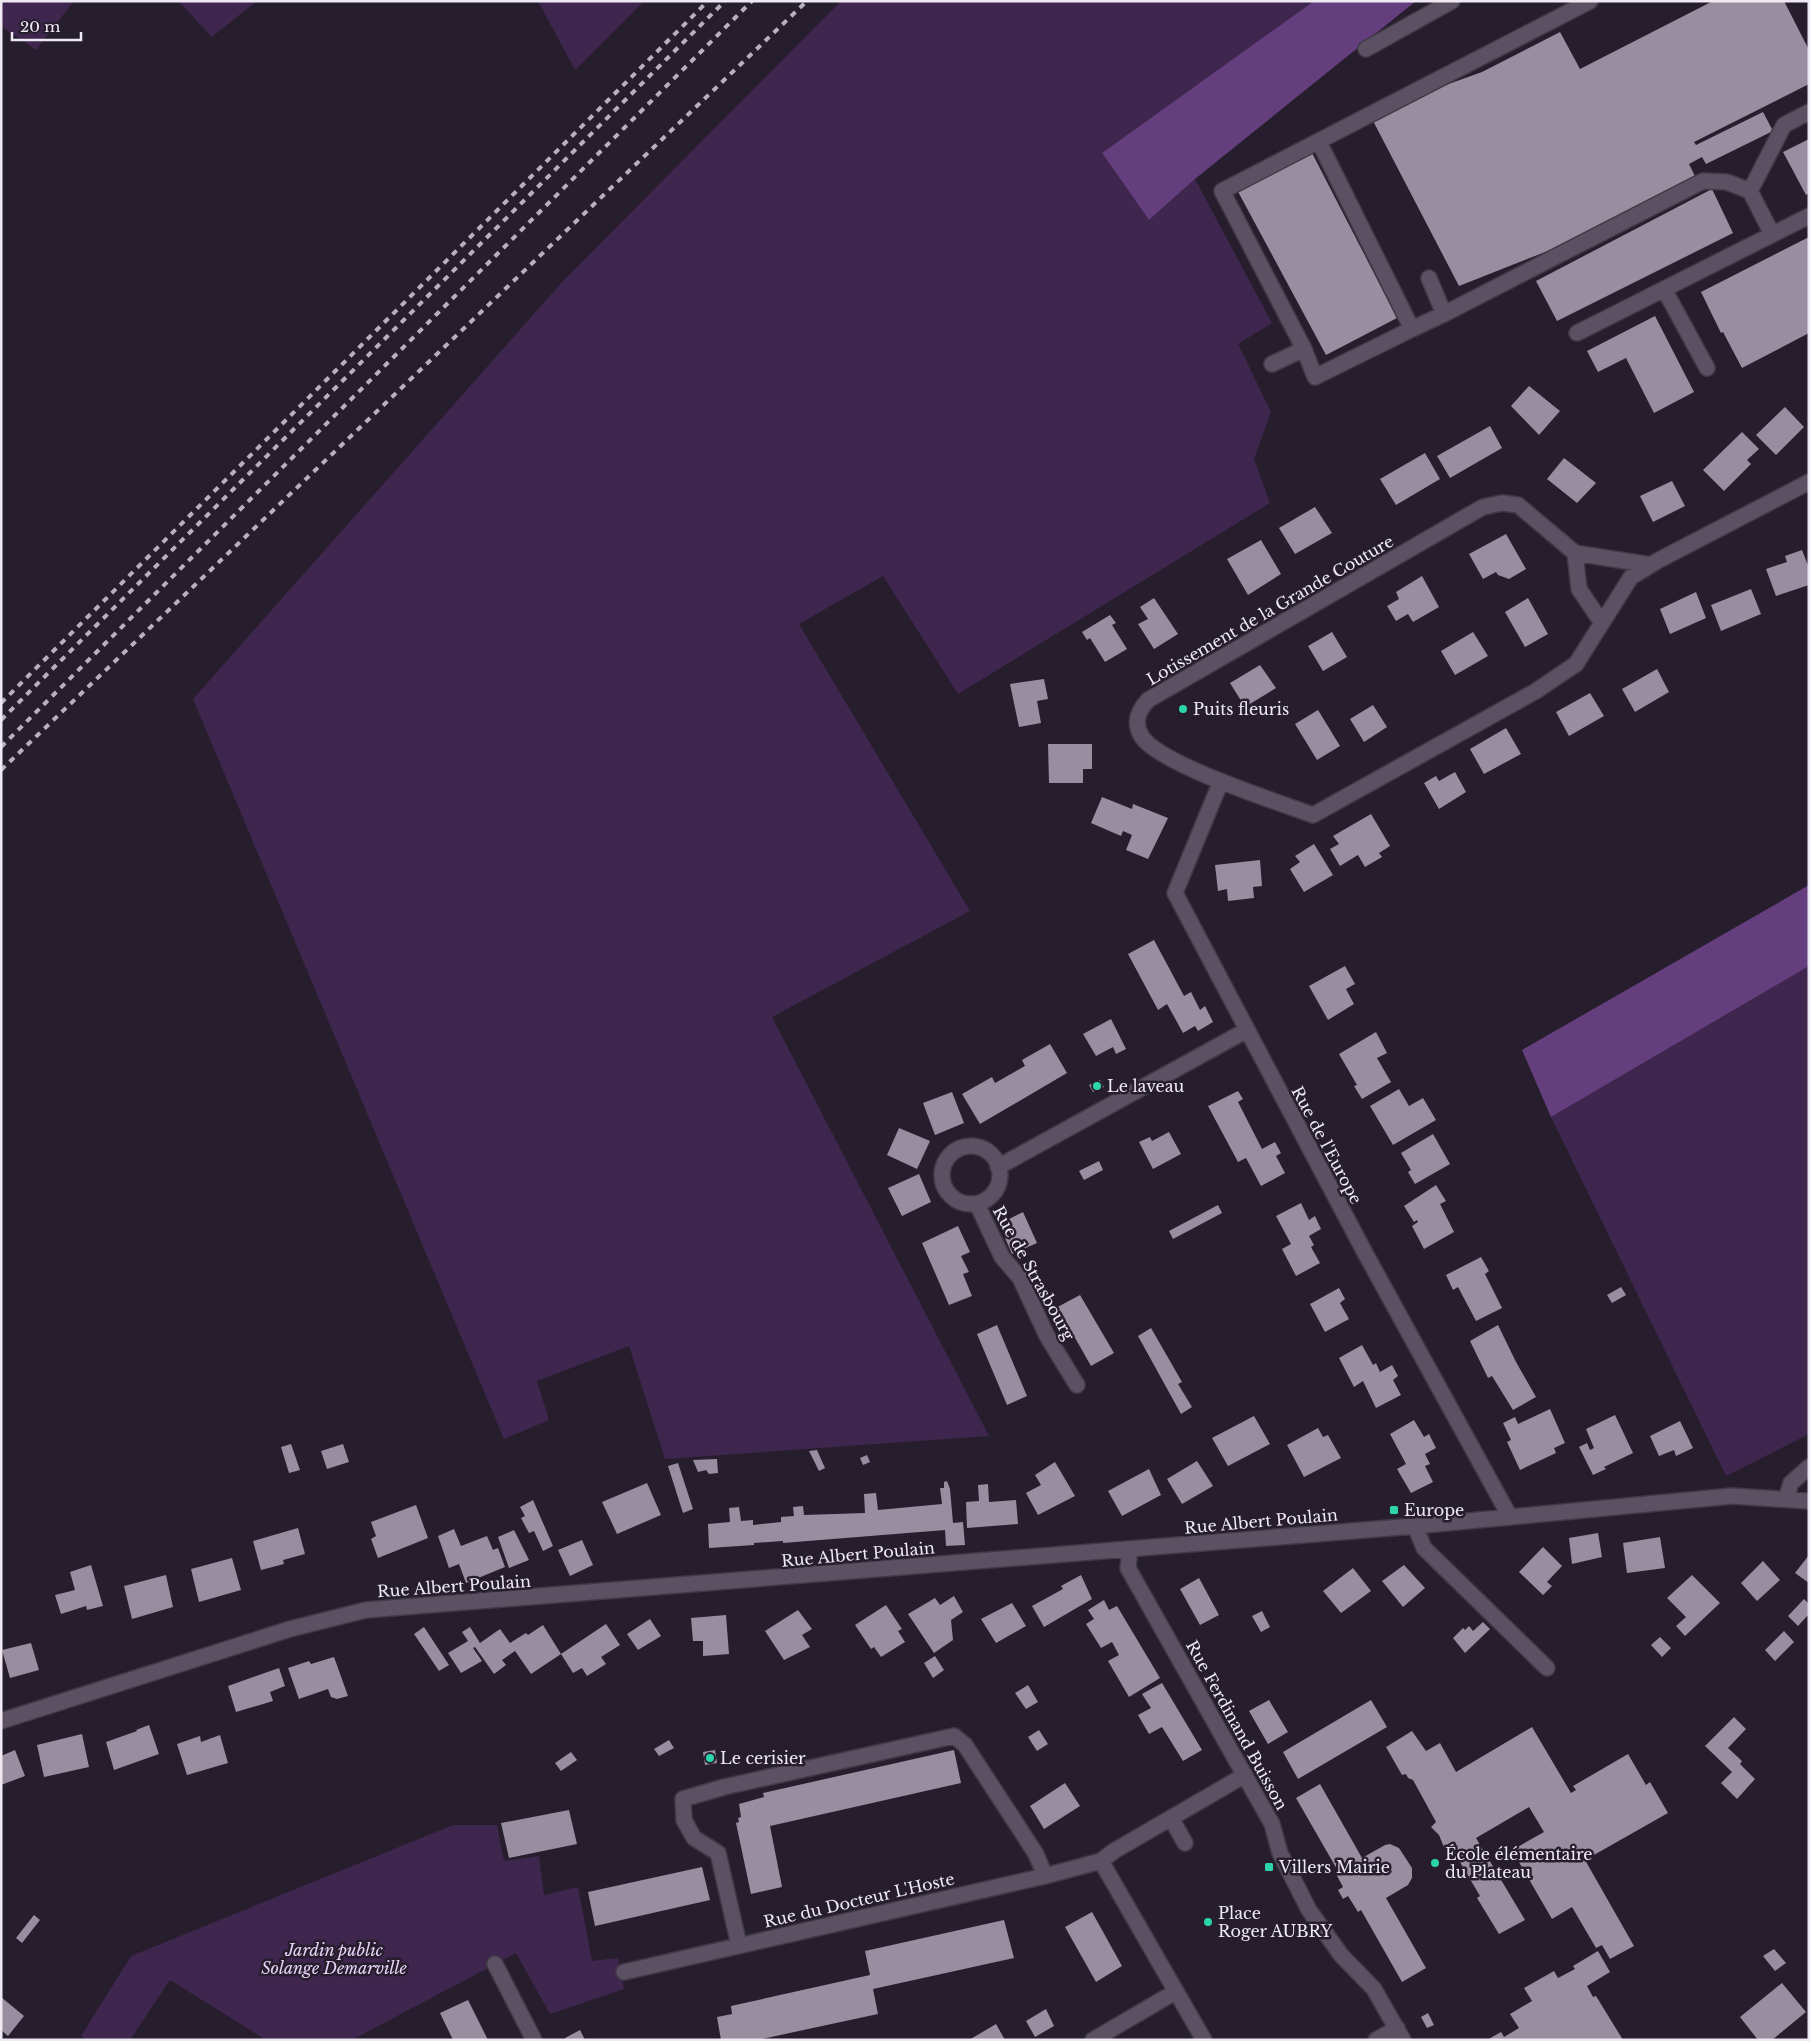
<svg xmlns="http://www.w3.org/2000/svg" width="1810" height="2041" font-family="'Libre Baskerville',serif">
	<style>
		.green { fill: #3f264e }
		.forest { fill: #653e7e }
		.building { fill: #988ea0 }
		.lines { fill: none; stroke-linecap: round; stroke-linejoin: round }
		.minor-casing { stroke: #403a45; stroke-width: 18 }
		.minor { stroke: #5b5162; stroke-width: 15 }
		.rail { stroke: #b8b1bc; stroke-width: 4; stroke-dasharray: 6 6; stroke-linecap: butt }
		.poi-dot { fill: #2dd5ab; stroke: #261e2c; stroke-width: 2 }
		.labels { text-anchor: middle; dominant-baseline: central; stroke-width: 5; stroke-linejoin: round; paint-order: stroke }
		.street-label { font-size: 16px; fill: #efe9f3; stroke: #261e2c }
		.poi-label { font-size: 16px; fill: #efe9f3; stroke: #261e2c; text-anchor: start }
		.park-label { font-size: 16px; font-style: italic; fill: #e9d3f9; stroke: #261e2c }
	</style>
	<rect width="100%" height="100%" fill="#261e2c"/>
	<path class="green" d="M1 1H74L36 50 1 26Z
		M178 1H257L212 37Z
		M538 1H644L575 70Z
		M841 1H1314L1102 153 1149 220 1195 179 1272 323 1238 344 1271 412 1254 459 1270 503 958 694 883 576 799 624 970 911 772 1017 989 1436 665 1459 629 1346 537 1381 549 1420 504 1439 193 699 563 281Z
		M1809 966V1434L1726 1476 1551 1117Z
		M453 1825H497L504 1861 539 1856 544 1895 578 1887 592 1961 618 1958 624 1989 550 2014 516 1953 352 2040H266L170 1980 130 2040H87L81 2036 131 1956Z"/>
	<path class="forest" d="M1314 1H1416L1195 179 1149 220 1102 153Z
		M1809 885V966L1551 1117 1522 1050Z"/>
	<path class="building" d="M1713 1H1784L1809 50V84L1694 142 1696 145 1763 112 1773 131 1706 164 1702 157 1689 164 1696 178 1568 243 1459 286 1371 117 1418 95 1482 72 1560 32 1580 69Z
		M1809 139V193L1806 195 1783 152Z
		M1310 149 1397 318 1326 355 1236 188Z
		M1712 189 1733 233 1557 321 1536 281Z
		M1809 237V333L1742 368 1723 332 1721 333 1701 292Z
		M1655 316 1694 392 1654 413 1626 358 1598 372 1587 351Z
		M1529 386 1560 411 1539 435 1511 406Z
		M1785 407 1804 427 1776 455 1756 435Z
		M1490 426 1502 448 1450 478 1437 456Z
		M1742 432 1759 449 1747 460 1751 464 1724 491 1703 470Z
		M1425 453 1440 479 1396 505 1380 479Z
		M1564 458 1596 483 1577 503 1547 479Z
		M1672 481 1685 506 1653 522 1640 496Z
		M1315 507 1332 533 1295 554 1279 528Z
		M1506 534 1526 569 1509 579 1498 575 1496 572 1483 579 1469 554Z
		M1261 540 1281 574 1248 595 1227 559Z
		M1802 550 1809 568V585L1776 596 1766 569 1787 562 1785 556Z
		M1422 576 1439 607 1413 622 1408 614 1396 621 1387 606 1399 599 1396 592Z
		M1751 589 1761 614 1721 631 1711 605Z
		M1696 592 1706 618 1670 634 1660 609Z
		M1154 598 1178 634 1154 649 1138 624 1148 619 1140 607Z
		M1528 598 1548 634 1525 647 1505 612Z
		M1110 615 1116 623 1112 625 1127 649 1105 662 1090 638 1087 640 1082 632Z
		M1332 632 1347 657 1323 671 1308 646Z
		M1473 632 1488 656 1455 675 1441 651Z
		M1260 665 1276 688 1245 707 1230 683Z
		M1657 669 1669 692 1635 712 1622 689Z
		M1044 679 1048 699 1037 701 1041 723 1019 727 1010 684Z
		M1590 693 1604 716 1569 736 1556 712Z
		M1373 705 1387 727 1364 742 1350 719Z
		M1318 710 1340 746 1317 760 1295 724Z
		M1506 728 1521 754 1484 774 1470 749Z
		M1048 744H1092V769H1083V783H1049Z
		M1455 772 1466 792 1439 809 1424 783 1436 776 1439 781Z
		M1102 797 1132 809 1133 804 1168 818 1148 859 1126 850 1132 835 1123 831 1121 836 1091 823Z
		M1371 814 1390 846 1379 853 1382 857 1365 867 1358 855 1340 866 1330 849 1339 844 1333 836Z
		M1314 844 1333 875 1304 892 1290 869 1300 862 1295 856Z
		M1260 860 1262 886 1253 887 1254 898 1228 901 1227 889 1218 891 1215 865Z
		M1154 940 1184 996 1191 992 1200 1010 1205 1006 1213 1022 1198 1031 1195 1026 1183 1033 1167 1004 1158 1010 1128 954Z
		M1345 966 1355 984 1346 989 1354 1004 1328 1020 1309 986Z
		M1111 1019 1126 1049 1116 1054 1113 1047 1096 1056 1083 1034Z
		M1376 1032 1387 1053 1377 1058 1391 1082 1362 1099 1354 1086 1357 1085 1339 1054Z
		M1050 1044 1067 1073 980 1124 962 1094 992 1077 995 1083 1025 1066 1022 1060Z
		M1100 1080 1104 1087 1093 1092 1089 1085Z
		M1399 1089 1409 1106 1423 1098 1436 1120 1393 1145 1370 1106Z
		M1238 1091 1243 1099 1238 1102 1262 1149 1275 1142 1281 1153 1276 1156 1285 1173 1261 1186 1246 1158 1238 1162 1208 1106Z
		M952 1092 964 1123 935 1135 923 1103Z
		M899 1128 930 1141 917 1169 887 1155Z
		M1169 1132 1181 1154 1153 1169 1139 1142 1150 1137 1152 1141Z
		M1433 1134 1450 1164 1415 1184 1408 1172 1411 1170 1401 1153Z
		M1099 1161 1103 1170 1084 1180 1079 1171Z
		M919 1174 931 1202 902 1216 888 1188Z
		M1436 1185 1446 1201 1440 1204 1454 1232 1424 1249 1412 1226 1418 1222 1417 1220 1414 1222 1404 1206Z
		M1301 1203 1309 1220 1315 1216 1321 1229 1309 1236 1314 1245 1311 1247 1320 1263 1296 1276 1282 1249 1291 1244 1276 1216Z
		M1218 1205 1222 1213 1173 1239 1169 1231Z
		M1023 1212 1037 1243 1012 1254 999 1224Z
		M958 1226 970 1252 961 1256 969 1272 963 1274 972 1296 949 1305 922 1243Z
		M1481 1257 1489 1271 1485 1274 1502 1308 1476 1321 1458 1287 1453 1290 1446 1275Z
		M1621 1287 1626 1295 1612 1303 1607 1295Z
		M1339 1288 1345 1299 1340 1303 1349 1319 1325 1332 1310 1304Z
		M1080 1295 1114 1353 1091 1366 1074 1336 1069 1338 1052 1310Z
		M997 1325 1027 1396 1007 1405 977 1334Z
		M1498 1325 1516 1362 1536 1397 1513 1410 1492 1376 1488 1378 1470 1341Z
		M1151 1328 1182 1382 1178 1384 1192 1407 1181 1414 1138 1336Z
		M1362 1345 1373 1365 1376 1363 1380 1372 1392 1365 1398 1376 1393 1380 1401 1395 1376 1408 1363 1381 1354 1387 1339 1358Z
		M1550 1409 1565 1443 1554 1448 1556 1453 1520 1470 1507 1442 1511 1440 1503 1423 1515 1417 1518 1424Z
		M1615 1415 1633 1453 1604 1467 1606 1469 1593 1475 1579 1447 1587 1443 1590 1450 1594 1448 1586 1429Z
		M1254 1416 1270 1444 1228 1466 1212 1438Z
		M1414 1420 1424 1437 1429 1434 1436 1448 1425 1454 1430 1464 1425 1466 1433 1482 1411 1493 1397 1469 1406 1464 1390 1434Z
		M1680 1421 1693 1448 1676 1456 1674 1450 1659 1456 1650 1436Z
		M1318 1428 1323 1437 1328 1435 1341 1458 1304 1477 1287 1445Z
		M291 1444 300 1470 289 1473 281 1447Z
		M343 1444 349 1462 327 1469 321 1451Z
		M817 1450 825 1468 819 1471 809 1451Z
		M867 1455 870 1462 863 1465 860 1458Z
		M717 1459 718 1473 709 1474 706 1470 698 1472 693 1460Z
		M1197 1461 1213 1486 1182 1504 1167 1479Z
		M1055 1462 1075 1496 1038 1515 1026 1493 1041 1485 1035 1475Z
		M678 1463 693 1509 683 1513 668 1466Z
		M1149 1469 1161 1495 1122 1516 1108 1491Z
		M947 1481 950 1489 953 1523 963 1522 965 1545 946 1546 945 1530 783 1543V1541L754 1543V1545L709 1548 708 1524 730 1522 729 1508 739 1507 741 1521 753 1520V1525L781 1522V1517L794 1516 793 1507 803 1506 804 1515 865 1513 864 1494 876 1493 878 1510 942 1504 940 1488H944V1482Z
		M647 1483 661 1515 617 1534 602 1502Z
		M988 1484 989 1502 1016 1500 1018 1524 967 1528 966 1502 979 1501 978 1485Z
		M533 1500 553 1546 543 1551 534 1531 529 1533 521 1518 525 1516 520 1507Z
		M416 1505 428 1538 378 1558 371 1539 376 1536 371 1522Z
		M298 1528 305 1554 283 1560 284 1564 261 1570 253 1541Z
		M454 1529 461 1546 487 1536 493 1550 498 1548 505 1567 466 1583 459 1564 449 1568 438 1536Z
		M514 1530 529 1560 509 1568 498 1537Z
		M1598 1533 1602 1557 1572 1564 1569 1538Z
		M1660 1537 1665 1568 1627 1573 1623 1543Z
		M582 1540 593 1565 570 1576 558 1550Z
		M1543 1547 1562 1566 1547 1582 1552 1586 1543 1595 1519 1572Z
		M1809 1555V1583L1795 1573Z
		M232 1558 241 1590 199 1602 191 1569Z
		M1763 1561 1780 1580 1757 1601 1741 1583Z
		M91 1565 103 1606 87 1610 86 1606 61 1614 55 1595 75 1590 70 1572Z
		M1404 1565 1425 1588 1403 1607 1382 1581Z
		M1353 1568 1371 1591 1341 1613 1323 1591Z
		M166 1575 173 1607 132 1619 124 1586Z
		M1081 1575 1092 1599 1044 1627 1032 1606 1063 1589 1061 1586Z
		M1692 1575 1720 1603 1685 1636 1676 1626 1686 1617 1667 1598Z
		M1199 1578 1219 1615 1200 1625 1180 1589Z
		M954 1596 963 1612 951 1620 953 1640 934 1653 908 1614 935 1598 940 1605Z
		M1804 1599 1809 1604V1614L1798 1626 1788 1616Z
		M1104 1600 1109 1610 1117 1606 1160 1678 1129 1697 1108 1661 1119 1655 1112 1642 1101 1648 1086 1624 1094 1619 1088 1610Z
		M1012 1603 1026 1626 996 1643 981 1619Z
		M886 1605 902 1629 898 1631 905 1642 881 1657 874 1647 871 1649 855 1625Z
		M798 1610 812 1629 802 1635 810 1647 784 1660 765 1631Z
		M1262 1611 1270 1627 1261 1632 1252 1616Z
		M726 1615 729 1654 703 1656V1641H693L691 1618Z
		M650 1619 661 1636 638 1650 627 1634Z
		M1483 1622 1490 1629 1465 1653 1453 1638 1463 1628 1465 1630 1469 1626 1473 1631Z
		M606 1624 620 1645 601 1657 606 1664 587 1676 582 1668 573 1673 561 1654Z
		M543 1625 561 1654 531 1674 515 1651 502 1660 506 1665 494 1674 475 1647 473 1648 482 1661 461 1673 448 1653 468 1641 462 1632 470 1627 480 1643 500 1629 510 1643 526 1633 528 1635Z
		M424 1627 449 1665 439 1671 414 1634Z
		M1784 1631 1794 1642 1775 1661 1765 1650Z
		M1660 1637 1671 1648 1662 1657 1651 1645Z
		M31 1643 39 1670 10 1678 2 1650Z
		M935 1656 944 1670 933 1678 924 1663Z
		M334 1657 348 1696 337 1699 331 1697 328 1689 299 1699 288 1668 309 1661 311 1664Z
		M279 1668 285 1686 270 1692 273 1701 236 1712 228 1686Z
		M1162 1683 1202 1750 1183 1761 1162 1727 1149 1734 1138 1715 1151 1708 1142 1694Z
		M1028 1685 1038 1702 1026 1709 1015 1693Z
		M1269 1700 1288 1732 1268 1744 1249 1711Z
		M1371 1700 1387 1727 1298 1779 1283 1752Z
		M1734 1717 1746 1729 1728 1748 1742 1761 1740 1764 1755 1779 1737 1799 1721 1783 1732 1772 1705 1746Z
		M149 1725 159 1754 114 1770 106 1742 137 1731 136 1730Z
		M1532 1727 1571 1793 1576 1790 1573 1786 1628 1754 1646 1785 1650 1782 1668 1813 1585 1860 1634 1946 1610 1959 1602 1945 1596 1948 1572 1907 1552 1919 1512 1850 1544 1832 1529 1807 1476 1838 1525 1920 1499 1934 1477 1898 1480 1896 1451 1847 1445 1850 1439 1835 1431 1827 1436 1822 1413 1780 1408 1778 1406 1774 1402 1775 1386 1747 1412 1731 1426 1751 1440 1743 1456 1772Z
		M1039 1730 1048 1744 1037 1751 1028 1737Z
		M82 1734 89 1767 44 1777 37 1745Z
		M220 1735 228 1763 187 1775 177 1744 200 1736 201 1742Z
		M669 1740 674 1748 659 1756 654 1749Z
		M15 1750 25 1776 1 1785V1756Z
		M715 1750 717 1763 705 1765 703 1752Z
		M954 1750 961 1783 770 1826 782 1887 751 1894 736 1823 739 1822 738 1818 741 1817 739 1804 764 1797 763 1793Z
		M571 1752 577 1760 561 1771 555 1763Z
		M1065 1783 1080 1806 1044 1829 1030 1806Z
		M1320 1784 1362 1858 1385 1845 1390 1844 1399 1848 1412 1868V1878L1408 1885 1386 1898 1426 1968 1402 1982 1361 1910 1358 1912 1348 1896 1343 1899 1338 1890 1343 1887 1335 1872 1338 1871 1296 1798Z
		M569 1810 577 1844 509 1858 501 1823Z
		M702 1867 710 1900 595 1926 588 1892Z
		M1092 1912 1122 1966 1096 1982 1065 1927Z
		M34 1915 40 1920 22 1943 16 1938Z
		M1004 1920 1014 1958 873 1989 878 2014 757 2040H721L717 2017 732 2014 731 2006 870 1975 865 1951Z
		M1774 1949 1786 1963 1775 1971 1763 1956Z
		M1598 1951 1610 1972 1587 1986 1593 1997 1596 1996 1623 2040H1487L1501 2032 1504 2037 1519 2028 1510 2014 1532 2001 1524 1988 1554 1971 1558 1978 1575 1969 1573 1966Z
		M1782 1983 1806 2012 1772 2040H1758L1740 2017Z
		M1 1997 24 2016 8 2036 1 2030Z
		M468 2000 488 2040H453L440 2013Z
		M1046 2009 1054 2026 1035 2037 1026 2021Z
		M1428 2013 1434 2025 1427 2028 1421 2017Z
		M996 2024 1005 2040H969Z
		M580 2030 585 2040H566L565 2038Z"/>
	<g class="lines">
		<defs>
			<path id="minor" d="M1366 49 1452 1
				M1772 234 1750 191 1784 125 1809 112
				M1664 289 1707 368
				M1444 314 1703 181 1727 182 1750 191
				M1412 329 1444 314 1429 278
				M1577 333 1809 216
				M1304 349 1315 377 1412 329 1319 142
				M1272 364 1304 349 1222 191 1590 1
				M1575 553 1579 589 1602 623
				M1651 565 1575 553 1518 505 1502 503 1483 507 1148 700C1138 711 1133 723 1142 737 1161 765 1278 802 1313 815L1536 691 1576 664 1631 577 1659 560 1809 482
				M1221 781 1175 893 1364 1251 1510 1517
				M942 1175a29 29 0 1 1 58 0a29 29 0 1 1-58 0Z
				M998 1167 1247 1030
				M977 1204 1002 1257 1020 1278 1047 1336 1077 1385
				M1786 1499 1791 1483 1809 1467
				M1415 1526 1424 1548 1547 1668
				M1130 1549 1128 1568 1272 1824 1280 1853 1309 1910 1341 1955 1374 1989 1403 2040
				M1 1721 290 1629 366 1610 1415 1526 1732 1496 1809 1501
				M1171 1818 1185 1843
				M1101 1861 1204 2040
				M739 1945 718 1853 694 1838 684 1820 683 1799 724 1787 954 1736 965 1745 1036 1854 1045 1876
				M495 1964 534 2040
				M624 1972 1045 1876 1101 1861 1114 1851 1245 1775
				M1093 2040 1175 1992
				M1376 2040 1397 2028"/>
		</defs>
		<use href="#minor" class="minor-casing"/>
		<use href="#minor" class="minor"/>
		<path class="rail" d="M1 703 708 1
			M1 720 725 1
			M1 747 752 1
			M1 770 807 1"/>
	</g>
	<g class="poi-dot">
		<circle cx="1183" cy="709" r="5"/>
		<circle cx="1097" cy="1086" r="5"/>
		<rect x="1389" y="1505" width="10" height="10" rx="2.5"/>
		<circle cx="710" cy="1758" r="5"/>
		<circle cx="1435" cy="1863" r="5"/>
		<rect x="1264" y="1862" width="10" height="10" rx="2.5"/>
		<circle cx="1208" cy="1922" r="5"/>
	</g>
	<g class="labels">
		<g class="street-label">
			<text transform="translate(1270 610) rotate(-30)">Lotissement de la Grande Couture</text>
			<text transform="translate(1327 1145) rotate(62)">Rue de l'Europe</text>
			<text transform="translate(1034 1273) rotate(61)">Rue de Strasbourg</text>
			<text transform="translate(1261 1521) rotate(-5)">Rue Albert Poulain</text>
			<text transform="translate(858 1554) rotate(-5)">Rue Albert Poulain</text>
			<text transform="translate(454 1586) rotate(-4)">Rue Albert Poulain</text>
			<text transform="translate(1237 1725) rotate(61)">Rue Ferdinand Buisson</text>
			<text transform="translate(859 1900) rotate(-13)">Rue du Docteur L'Hoste</text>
		</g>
		<g class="poi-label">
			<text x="1193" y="709">Puits fleuris</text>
			<text x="1107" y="1086">Le laveau</text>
			<text x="1404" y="1510">Europe</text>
			<text x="720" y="1758">Le cerisier</text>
			<text x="1445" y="1854">École élémentaire<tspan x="1445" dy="18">du Plateau</tspan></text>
			<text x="1279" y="1867">Villers Mairie</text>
			<text x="1218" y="1913">Place<tspan x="1218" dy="18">Roger AUBRY</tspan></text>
		</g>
		<g class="park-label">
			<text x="334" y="1950">Jardin public<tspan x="334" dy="18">Solange Demarville</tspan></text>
		</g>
	</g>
	<rect width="1810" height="2041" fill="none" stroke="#efe9f3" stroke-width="5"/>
	<path d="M12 32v8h69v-8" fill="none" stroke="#efe9f3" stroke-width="2.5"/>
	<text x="20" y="32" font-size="15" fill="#efe9f3" stroke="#261e2c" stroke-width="4" paint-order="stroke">20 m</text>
</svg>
